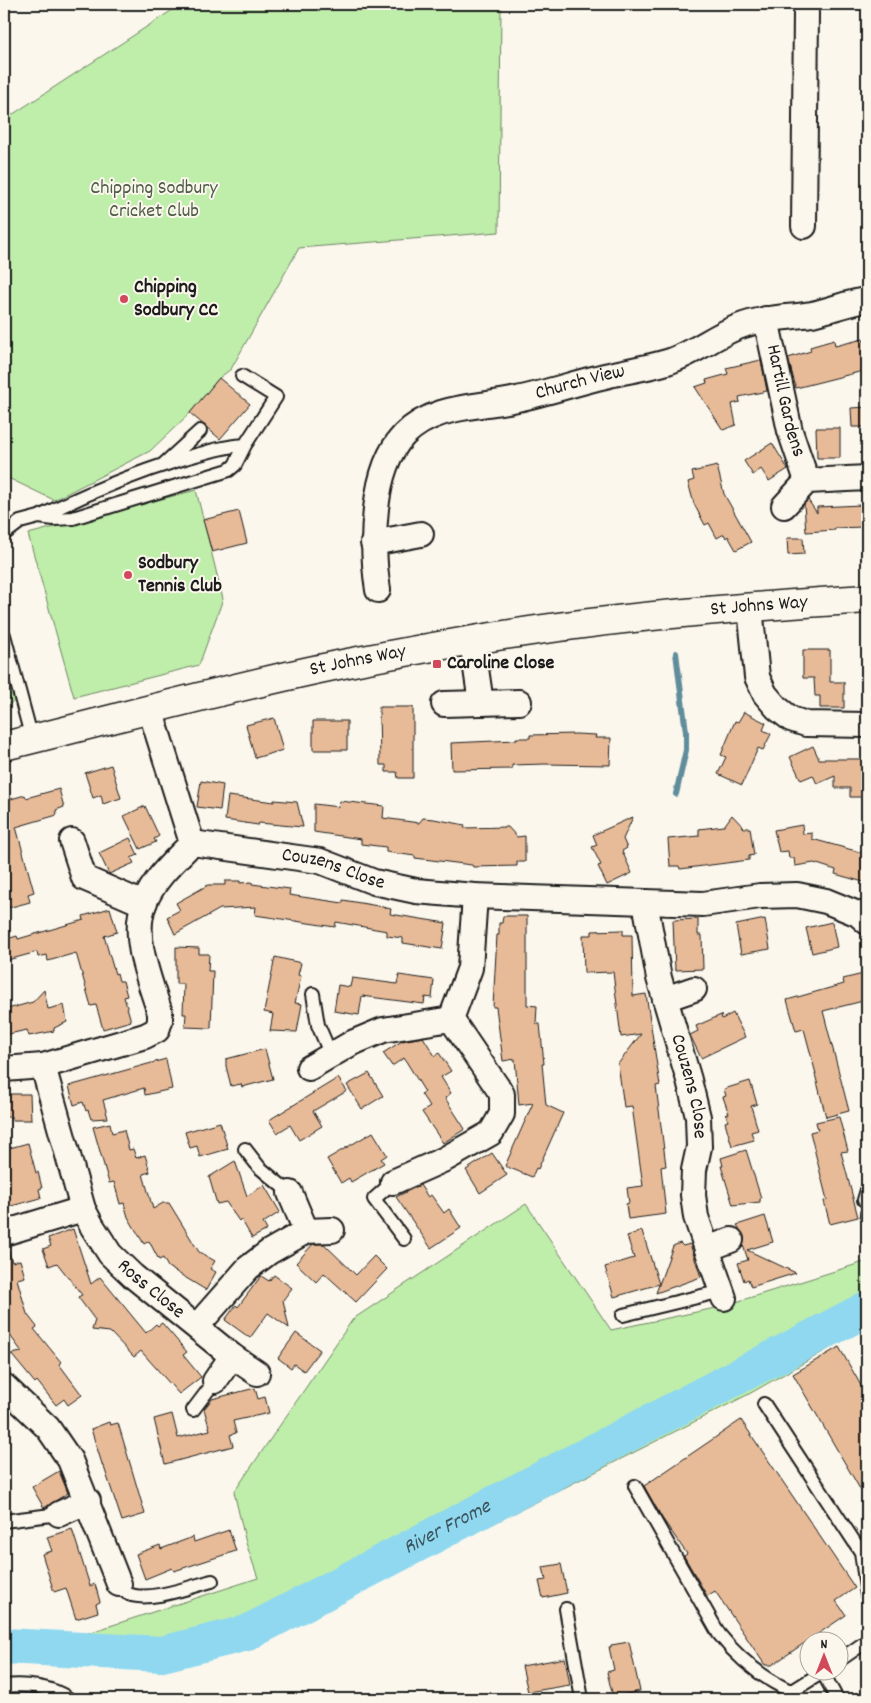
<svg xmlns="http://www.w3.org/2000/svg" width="871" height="1703" font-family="Dekko,sans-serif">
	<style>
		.green { fill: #bfedaa; stroke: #6e8463 }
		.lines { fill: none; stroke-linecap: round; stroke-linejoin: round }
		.stream { stroke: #618d9b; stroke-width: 6 }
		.river { stroke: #8fd8f0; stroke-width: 36 }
		.building { fill: #e8bb98; stroke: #1c1c1c }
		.service-casing { stroke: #1c1c1c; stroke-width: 16 }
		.minor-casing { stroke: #1c1c1c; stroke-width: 28 }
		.tertiary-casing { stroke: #1c1c1c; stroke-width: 31 }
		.service { stroke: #fbf7ec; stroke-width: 12 }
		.minor { stroke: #fbf7ec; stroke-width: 24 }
		.tertiary { stroke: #fbf7ec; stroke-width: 28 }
		.poi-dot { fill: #d1495b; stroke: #fbf7ec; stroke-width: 2 }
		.labels { text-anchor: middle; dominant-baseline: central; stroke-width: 4; stroke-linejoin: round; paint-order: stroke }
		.park-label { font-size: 20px; fill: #4d5b47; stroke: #fbf7ec }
		.poi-label { font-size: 20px; font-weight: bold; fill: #1c1c1c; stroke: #fbf7ec; text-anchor: start }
		.street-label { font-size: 20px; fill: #1c1c1c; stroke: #fbf7ec }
		.water-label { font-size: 21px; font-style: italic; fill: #3e545c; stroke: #fbf7ec }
	</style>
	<rect width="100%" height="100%" fill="#fbf7ec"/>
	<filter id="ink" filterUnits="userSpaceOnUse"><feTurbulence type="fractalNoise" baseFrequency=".02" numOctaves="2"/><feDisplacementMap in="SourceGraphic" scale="10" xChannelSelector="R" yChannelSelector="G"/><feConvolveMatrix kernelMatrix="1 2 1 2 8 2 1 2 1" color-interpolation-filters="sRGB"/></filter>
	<g filter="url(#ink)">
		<path class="green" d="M177 4H501L499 232 299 248 231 369 219 378 190 413 150 451 54 500 4 476V120L177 7Z
			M196 490 223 599 199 665 74 697 28 534Z
			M4 659 15 701 4 706Z
			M526 1204 611 1330 720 1307 867 1261V1327L749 1394 256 1644 162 1664 86 1661 85 1634 258 1578 246 1543 234 1492 353 1319Z"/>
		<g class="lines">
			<path class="stream" d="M676 653 686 732V750L676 794"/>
			<path class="river" id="s1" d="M4 1646 162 1654 247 1633 867 1309"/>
		</g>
		<path class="building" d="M863 339 867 355V370L796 388 788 358 811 351 810 347 834 340 835 346Z
			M761 360 767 391 739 397 740 402 732 404 736 425 723 430 695 387 707 383 706 380 728 374 726 368Z
			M219 378 250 404 220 439 190 413Z
			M867 407V427H852L851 408Z
			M816 428H840V458H817Z
			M772 443 788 469 769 481 761 469 753 475 744 461Z
			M717 466 724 494 751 542 736 550 728 536 726 538 724 534 717 538 709 523 705 525 694 504 688 482 694 480 692 472Z
			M808 500 817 513V507L862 505 863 527 835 528V530L806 532 804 504Z
			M239 511 247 543 212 552 203 520Z
			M787 538H803L804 554 788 555Z
			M803 650H830V682H844V708H820V696H815L814 678H803Z
			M379 707H413V778H398L397 772H386V765H380Z
			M744 712 766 723 763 730 771 734 763 750 758 748 742 785 718 774 726 757 721 755 735 721 738 722Z
			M274 718 283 750 255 758 246 725Z
			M313 721H347V750H313Z
			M576 734 596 735 595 738H611L610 765 545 764 512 765V769L452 770 451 743 516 740V738H530V735Z
			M813 746 819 759H867V761L862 763H867V797H850V788H835V776L817 784 813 775 801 780 790 757Z
			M111 765 121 798 103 804 101 795 93 798 85 773Z
			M201 781 223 785 220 810 197 807Z
			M59 789 64 807 56 810 57 815 16 827 34 892 28 894 30 902 4 909V801L25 795 26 798Z
			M228 796 274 802V800L297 802 303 827 259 823 258 825 225 820Z
			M340 801 384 806 383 818 419 823 423 818 434 819 465 825 464 828 508 827 517 837 525 836V862H517V866L473 867 472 865 415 858V856L386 852V847L361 844V839L314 832V804L339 807Z
			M145 806 159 836 154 839 156 842 140 849 124 816Z
			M732 815 744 828H750L754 855 749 856V860L680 869 679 866H670L668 839 699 836V829L724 826Z
			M633 817 623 839 627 848 622 851 632 873 607 885 598 866 601 865 592 847 597 845 593 835Z
			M802 825 803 834 812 833V839L867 854V883L835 874 836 870 814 863 795 866 794 858H789L788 851 779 852 774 830Z
			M130 838 138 855 131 858 134 863 109 874 99 853Z
			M225 881H240V883L252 882V884L290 889 289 895 343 903V900L378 906 391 909 390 914 446 923 442 949 403 943V938L387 936V931L336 922 335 927 255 915 256 907 220 909 175 934 167 917 180 910 176 903 208 885H225Z
			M110 908 117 932 104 936 115 974 117 973 119 981H123L127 996 124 997 131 1021 103 1029 96 1005 91 1006 76 953 48 961 47 955 38 957 37 952 4 961V940L17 936 18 939 84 920 83 916Z
			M503 916H527V1005L537 1006 536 1024H540L544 1064H542L546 1105 563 1113 538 1169 536 1168 532 1177 505 1166 533 1103 519 1105 515 1059 503 1061 496 1007H493L497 935H499V923H502Z
			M698 919V935H702L703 969 675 970 673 920Z
			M765 919 770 949 741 954 736 925Z
			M832 922 837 947 812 953 806 928Z
			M623 930V935H632L633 996 646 994 660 1085 656 1086 666 1166 661 1167 666 1214 628 1219 626 1204 629 1203 627 1188 643 1186 632 1106 624 1107 618 1064 641 1034 621 1037 613 972 584 973 583 935H592V931Z
			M176 947 199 948V954H209L208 971H213L211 1028 185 1027 186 1014H183L184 984H176Z
			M275 957 301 963 298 975 301 976 295 1003 302 1004 297 1032 270 1031 273 1014 264 1012Z
			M867 973V1000L823 1011 849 1111 826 1117 815 1074H816L804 1029 796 1031 787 1000 844 984 843 979Z
			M399 975 434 980 432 998 425 997 424 1004 362 996 359 1015 334 1011 338 985 350 987 352 978 397 984Z
			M44 990 48 1009 64 1005 67 1022 54 1028V1031L29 1036 27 1030 4 1035V1010L33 1002Z
			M733 1013 745 1037 701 1058 690 1035 698 1031 696 1026 721 1015 722 1019Z
			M423 1037 435 1056 439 1053 451 1071 441 1077 451 1093 445 1098 465 1129 443 1143 422 1112 430 1107 421 1094 425 1092 404 1058 392 1066 383 1053 402 1041Z
			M265 1049 273 1079 242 1087 241 1084 231 1086 226 1066V1059Z
			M166 1059 172 1089 145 1095 144 1088 103 1100 108 1118 91 1119 88 1110 86 1111 83 1102 74 1105 69 1086Z
			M369 1073 383 1096 362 1109 347 1085Z
			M338 1078 347 1091 313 1111 322 1126 299 1140 290 1125 277 1133 269 1120Z
			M750 1081 757 1104 751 1106 758 1130 751 1132 754 1140 732 1146 725 1122 728 1121 726 1114H729L723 1097 726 1096 724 1089Z
			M4 1094H30L31 1120H12V1117H4Z
			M839 1117 848 1151 841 1152 858 1217 830 1224 824 1201 827 1200 810 1132 818 1130 816 1122Z
			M220 1122 228 1149 200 1157 197 1146 190 1148 185 1132Z
			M110 1123 112 1133 124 1130 129 1150 133 1149 136 1158 145 1155 150 1172 143 1174 153 1209 163 1203H169L199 1252 215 1261 210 1269 216 1272 206 1290 168 1267 163 1258 159 1260 149 1241 144 1244 128 1217 124 1203 120 1204 114 1182 109 1183 93 1127Z
			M373 1132 387 1155 381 1159 384 1163 351 1182 349 1178 341 1183 327 1159Z
			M28 1143 36 1173 38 1172 42 1188 39 1189 41 1198 4 1208V1161L9 1159 6 1149Z
			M746 1150 761 1198 760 1199V1202L733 1205 721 1166H723L721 1158Z
			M492 1153 507 1175 480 1193 466 1170Z
			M235 1161 247 1196 264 1185 280 1212 263 1223 267 1230 252 1238 241 1219 239 1221 226 1202 217 1204 209 1177Z
			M420 1185 428 1197 431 1195 444 1213 449 1209 461 1228 431 1248 396 1197Z
			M765 1216 773 1242 747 1250 796 1273 751 1287 748 1279 744 1281 738 1263 748 1260 743 1245 744 1236 737 1225Z
			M73 1229 91 1284 100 1277 146 1333 156 1324 158 1326 162 1323 187 1352 183 1355 201 1377 179 1394 141 1351 134 1357 110 1332 92 1330 95 1320 78 1297 82 1295 57 1263 49 1266 43 1249 51 1246 48 1238Z
			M642 1231 659 1284 614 1297 605 1267 634 1258 627 1236Z
			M680 1243 683 1246 690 1244 701 1277 656 1293 673 1246Z
			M313 1244H324L356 1275 374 1256 387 1269 356 1302 324 1273 316 1282 296 1263Z
			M8 1249 12 1262 20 1260 25 1277 17 1279 27 1314 37 1327 34 1329 61 1362 59 1364 82 1395 68 1405 64 1399 56 1405 37 1381 35 1383 11 1354 22 1352 4 1327V1250Z
			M274 1275 292 1288 283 1300 289 1328 268 1313 250 1338 225 1320 236 1305 238 1307 261 1276 269 1281Z
			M296 1333 320 1350 304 1371 294 1364 291 1368 278 1358Z
			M839 1347 867 1396V1501L793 1374Z
			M255 1388 258 1399 265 1397 269 1413 233 1421 236 1433 230 1435 233 1446 165 1464 154 1419 172 1414 178 1438 210 1430 204 1409 212 1399Z
			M741 1420 855 1588 836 1601 846 1615 772 1665H765L715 1591 707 1596 684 1556 687 1554 662 1518 644 1486Z
			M109 1422 110 1425 118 1423 145 1514 122 1521 104 1467H103L91 1429Z
			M59 1471 68 1493 44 1508 32 1487Z
			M72 1529 90 1586 95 1584 100 1602 96 1604 98 1612 76 1619 66 1588 54 1592 42 1554 52 1551 47 1537Z
			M229 1530 236 1551 174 1571 172 1568 145 1579 136 1554 160 1545 161 1549 193 1537 194 1542Z
			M561 1564 567 1593 543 1598 539 1581 546 1580 543 1567Z
			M629 1642 640 1691 613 1697 607 1672 614 1670 609 1647H611V1645Z
			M565 1658 570 1685 528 1692 522 1666Z"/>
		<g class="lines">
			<defs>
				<path id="service" d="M242 376 276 397 245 445 235 465 229 470 73 518 54 519 39 517C85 494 133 474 182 459 204 453 223 446 245 445
					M164 464 200 431
					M4 534 20 522 39 517
					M4 635 32 739
					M313 994 318 1025 331 1055
					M245 1149 259 1167 290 1193
					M393 1182 374 1199 404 1239
					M864 1200 867 1190
					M867 1214V1215
					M623 1315 722 1291
					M764 1404 861 1552 867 1595
					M193 1410 215 1381
					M635 1486 719 1634C737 1657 762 1677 788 1690H794L826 1670
					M4 1521 59 1514
					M119 1584C122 1587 125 1591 127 1593 145 1604 193 1586 212 1581
					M566 1609 582 1699
					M838 1661 867 1641
					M823 1673 837 1699
					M4 1686C25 1684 52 1686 69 1699"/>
				<g id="minor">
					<path d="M804 226 806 13"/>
					<path id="s2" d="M766 319 790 431 807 481"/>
					<path d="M784 506 807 481 867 478"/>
					<path d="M373 543 421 534"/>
					<path id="s3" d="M378 590C371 546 371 469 404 435 435 404 478 408 517 399 546 393 575 383 605 376 625 371 647 368 667 362 693 354 714 336 738 327 763 317 787 318 812 314 831 310 849 302 867 300"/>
					<path d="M750 607 757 677 765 694 777 708 791 719 806 724 867 725"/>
					<path d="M472 641 481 703"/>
					<path d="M444 704 519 702"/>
					<path d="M150 709 192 843"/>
					<path d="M72 841 84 878 144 904"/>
					<path id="s4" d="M645 902 659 978 689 1080 698 1117 699 1147 694 1170 693 1195 696 1217 724 1298"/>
					<path d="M665 999 694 989"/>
					<path id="s5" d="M43 1066 83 1209 92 1226 110 1254 133 1276 232 1356 257 1373"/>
					<path d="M309 1068 352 1043 383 1030 451 1019"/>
					<path id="s6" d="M4 1069 43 1066 145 1036 157 1030 160 1021V1013C150 981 131 937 144 904 153 880 174 861 192 843L320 861 374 882 416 891 475 896 703 904 760 896 797 895 826 901 858 914 867 922"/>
					<path d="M393 1182 445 1159 491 1133 502 1114V1094L451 1019 470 968 475 896"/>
					<path d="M290 1193 306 1231"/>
					<path d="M4 1233 83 1209"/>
					<path d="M707 1249 731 1240"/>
					<path d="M197 1326 248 1268 269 1252 306 1231 332 1230"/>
					<path d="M215 1381 232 1356"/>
					<path d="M4 1386 48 1428 70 1460 119 1584"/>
					<path d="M59 1514 88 1501"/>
				</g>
				<g id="tertiary">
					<path id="s7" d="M4 746C115 719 226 688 338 665 419 649 500 634 582 624 677 612 772 605 867 599"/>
				</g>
			</defs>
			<use href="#service" class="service-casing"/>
			<use href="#minor" class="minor-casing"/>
			<use href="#tertiary" class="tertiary-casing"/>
			<use href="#service" class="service"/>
			<use href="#minor" class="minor"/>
			<use href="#tertiary" class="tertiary"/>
		</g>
	</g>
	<g class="poi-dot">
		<circle cx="124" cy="299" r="5"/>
		<circle cx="128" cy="575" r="5"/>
		<rect x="432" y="659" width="10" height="10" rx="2.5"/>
	</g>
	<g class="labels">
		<g class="park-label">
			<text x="154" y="189">Chipping Sodbury<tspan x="154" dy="23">Cricket Club</tspan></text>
		</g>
		<g class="poi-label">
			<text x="134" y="288">Chipping<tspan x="134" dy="23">Sodbury CC</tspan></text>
			<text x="138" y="564">Sodbury<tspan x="138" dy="23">Tennis Club</tspan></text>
			<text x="447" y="664">Caroline Close</text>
		</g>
		<g class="street-label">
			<text stroke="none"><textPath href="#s3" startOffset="348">Church View</textPath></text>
			<text stroke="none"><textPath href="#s2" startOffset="84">Hartill Gardens</textPath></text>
			<text stroke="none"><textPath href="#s7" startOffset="769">St Johns Way</textPath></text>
			<text stroke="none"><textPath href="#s7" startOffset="364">St Johns Way</textPath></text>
			<text stroke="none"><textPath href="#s6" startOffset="511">Couzens Close</textPath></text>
			<text stroke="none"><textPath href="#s4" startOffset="190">Couzens Close</textPath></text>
			<text stroke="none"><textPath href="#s5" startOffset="255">Ross Close</textPath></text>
		</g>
		<g class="water-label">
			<text stroke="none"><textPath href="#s1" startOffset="472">River Frome</textPath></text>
		</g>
	</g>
	<rect width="871" height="1703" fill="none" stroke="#fbf7ec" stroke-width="20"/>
	<rect x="10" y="10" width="851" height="1683" fill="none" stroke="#1c1c1c" stroke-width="2" filter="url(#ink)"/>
	<g transform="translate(824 1656)"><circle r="24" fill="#fbf7ec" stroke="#a29f99"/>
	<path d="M0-4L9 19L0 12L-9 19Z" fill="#d1495b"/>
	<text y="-8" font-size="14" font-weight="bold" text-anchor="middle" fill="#1c1c1c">N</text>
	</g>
</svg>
